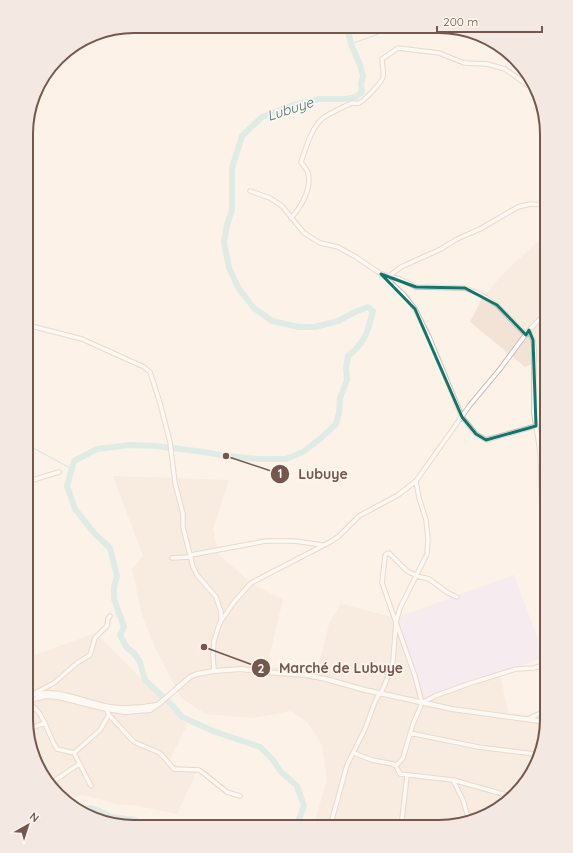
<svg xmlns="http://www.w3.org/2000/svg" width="573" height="853" font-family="Quicksand,sans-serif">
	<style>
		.residential { fill: #f3e3d7 }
		.commercial { fill: #fce2dd }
		.education { fill: #efe5f8 }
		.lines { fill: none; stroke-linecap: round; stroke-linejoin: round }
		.stream { stroke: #a3d4d7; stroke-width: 1 }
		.river { stroke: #bde4e5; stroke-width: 6 }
		.minor-casing { stroke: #d0bbb1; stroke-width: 5.5 }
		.tertiary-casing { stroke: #d0bbb1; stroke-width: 6 }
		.minor { stroke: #fff; stroke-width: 3.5 }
		.tertiary { stroke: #fff; stroke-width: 4 }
		.marked { fill: none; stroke: #0f766e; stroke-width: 3; stroke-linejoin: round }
		.labels { text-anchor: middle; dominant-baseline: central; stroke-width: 3.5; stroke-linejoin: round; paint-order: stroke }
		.water-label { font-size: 14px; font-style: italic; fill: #40767a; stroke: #fef6ef }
		.rim { fill: none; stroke: #75574d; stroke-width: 2 }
		.leader { fill: none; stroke: #75574d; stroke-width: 1.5 }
		.callout-dot { fill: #75574d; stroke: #fef6ef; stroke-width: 1.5 }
		.mark-label { font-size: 12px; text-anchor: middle; font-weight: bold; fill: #fff }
		.callout-label { font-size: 14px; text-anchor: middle; font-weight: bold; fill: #75574d; stroke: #fef6ef; stroke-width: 3.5; stroke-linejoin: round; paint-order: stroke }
	</style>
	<rect width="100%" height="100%" fill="#fcf2e8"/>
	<path class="residential" d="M547 233V358L525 367 470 322 482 298 503 274Z
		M113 476 229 480 213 529 219 555 255 586 283 599 267 666 317 673 329 624 341 604 396 618 514 575 544 657 500 673 508 713 547 717V726L525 784 480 819 439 827H313L327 780 322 745 308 723 291 711 254 718 206 714 181 698 155 647 142 615 132 569 143 556Z
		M96 633 187 725 168 763 197 771 177 814 138 806 117 804 83 795 64 799 34 760 26 719V658Z"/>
	<path class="commercial" d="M197 639 211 640 210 656 196 655Z"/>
	<path class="education" d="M514 575 544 657 427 700 396 618Z"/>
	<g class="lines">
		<path class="stream" d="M351 44 376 35 390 27
			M26 444 72 469"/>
		<path class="river" d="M81 810 90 808 97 810 111 817 135 820 143 826
			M296 827 304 806 297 786 281 772 273 760 260 747 213 731 182 717 173 706 145 680 140 662 134 653 127 648 120 635 124 627 114 599V587L117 576 110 548 95 534 75 509 67 486 74 461 97 449 130 445 156 446 204 452 226 456 260 459H286L303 452 321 438 336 424 339 413 340 398 347 380 346 369 348 356C365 343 368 331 373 311L368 307 355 312 338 321 315 327H299L272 321 254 308 239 289 229 268 224 242 227 225 232 210V168L242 136 262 117 293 105 319 99H345L356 97 362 92 361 84 363 76 360 65 351 44 347 27"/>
		<defs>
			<path id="minor" d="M250 191 270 198 282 206 304 233 320 243 338 247 356 257 381 274 400 279 416 287 465 288 480 294 497 305 526 335
				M291 218C301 207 312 189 308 173 307 169 303 166 301 162 306 148 311 128 323 118 327 115 348 104 353 103 355 103 357 104 359 103 363 102 383 81 383 77 384 71 382 64 382 59L398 48 439 53 464 63 487 64 505 69 539 93
				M382 274 404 295 415 309 429 337 462 417 476 434 486 440 536 426
				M389 276 401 267 441 249 457 239 480 229 518 207 530 204 547 205
				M27 325 82 339 144 367 150 372 160 403 170 442 175 483 183 514V527L193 567 197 575 216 597 221 612V621L218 628 214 641 213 655 214 671
				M529 330 533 340 534 348V414L540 451 542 513 547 543
				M26 482 59 472
				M172 558 190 557 191 555 266 541H294L323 545
				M457 597 448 593 429 579 417 576 407 571 389 553 386 554 385 556 382 583 415 676 422 703 435 696 468 684 516 669 534 668 547 664
				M221 621 234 602 251 583 332 541 339 536 359 516 398 495 416 481 470 405 500 369 529 330 547 312
				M33 694 54 683 77 663 90 655 95 638 107 626 108 619 110 616
				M26 703C43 707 48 736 57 749L74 753 91 786
				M106 708 109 715 134 742 160 753 174 769 199 770 202 772 227 792 240 796
				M26 717 35 708
				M528 719 547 710
				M28 729 45 723
				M410 733 478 747 535 754
				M74 753 100 730 109 715
				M354 753 372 760 393 764 396 766 400 774 453 780 510 796
				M533 763 545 721
				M396 766 403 758 413 724 422 703
				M453 780 463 800 469 821
				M51 783 79 764
				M469 816 479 819
				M330 827 347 765 365 729 375 702 378 696 381 693 391 670 393 661 396 622 400 608 427 554 428 539 426 520 419 498 416 481
				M401 827 407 776"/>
			<path id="tertiary" d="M26 696C59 687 79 701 110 707 126 709 141 708 156 705
				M26 701 46 696 58 697 106 709 125 712 150 710 160 703 190 677 197 674 214 671 241 669 265 672 306 675 326 679 365 690 452 709 547 722"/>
		</defs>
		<use href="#minor" class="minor-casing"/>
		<use href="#tertiary" class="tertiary-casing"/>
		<use href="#minor" class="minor"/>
		<use href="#tertiary" class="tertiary"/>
	</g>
	<path d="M0 0H573V853H0ZM381 274 416 287 465 288 497 305 526 335 529 330 533 340 536 426 486 440 476 434 462 417 415 309Z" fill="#fcf2e8" fill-opacity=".55" fill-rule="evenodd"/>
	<path class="marked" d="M381 274 416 287 465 288 497 305 526 335 529 330 533 340 536 426 486 440 476 434 462 417 415 309Z"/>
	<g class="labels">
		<g class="water-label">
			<text transform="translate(290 109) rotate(-18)">Lubuye</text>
		</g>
	</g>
	<path d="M0 0H573V853H0ZM134 33H439A101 101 0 0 1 540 134V719A101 101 0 0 1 439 820H134A101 101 0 0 1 33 719V134A101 101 0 0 1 134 33Z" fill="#f3e9e2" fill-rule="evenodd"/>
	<path class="rim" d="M134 33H439A101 101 0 0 1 540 134V719A101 101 0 0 1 439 820H134A101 101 0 0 1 33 719V134A101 101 0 0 1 134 33Z"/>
	<path class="leader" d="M226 456L280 474M204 647L261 668"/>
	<g class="callout-dot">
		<circle cx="226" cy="456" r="4"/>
		<circle cx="204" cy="647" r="4"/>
		<circle cx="280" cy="474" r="10"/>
		<circle cx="261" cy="668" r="10"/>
	</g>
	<g class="mark-label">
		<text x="280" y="478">1</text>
		<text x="261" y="673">2</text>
	</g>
	<g class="callout-label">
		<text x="323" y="479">Lubuye</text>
		<text x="341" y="673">Marché de Lubuye</text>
	</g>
	<g transform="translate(28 825) rotate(39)" stroke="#fef6ef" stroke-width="3" paint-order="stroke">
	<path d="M0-3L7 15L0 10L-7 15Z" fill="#75574d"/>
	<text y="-6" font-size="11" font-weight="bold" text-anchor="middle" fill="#75574d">N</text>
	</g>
	<path d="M437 26v6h105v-6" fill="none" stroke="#75574d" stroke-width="2"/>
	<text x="443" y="26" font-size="12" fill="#75574d" stroke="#fef6ef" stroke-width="3" paint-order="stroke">200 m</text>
</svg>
